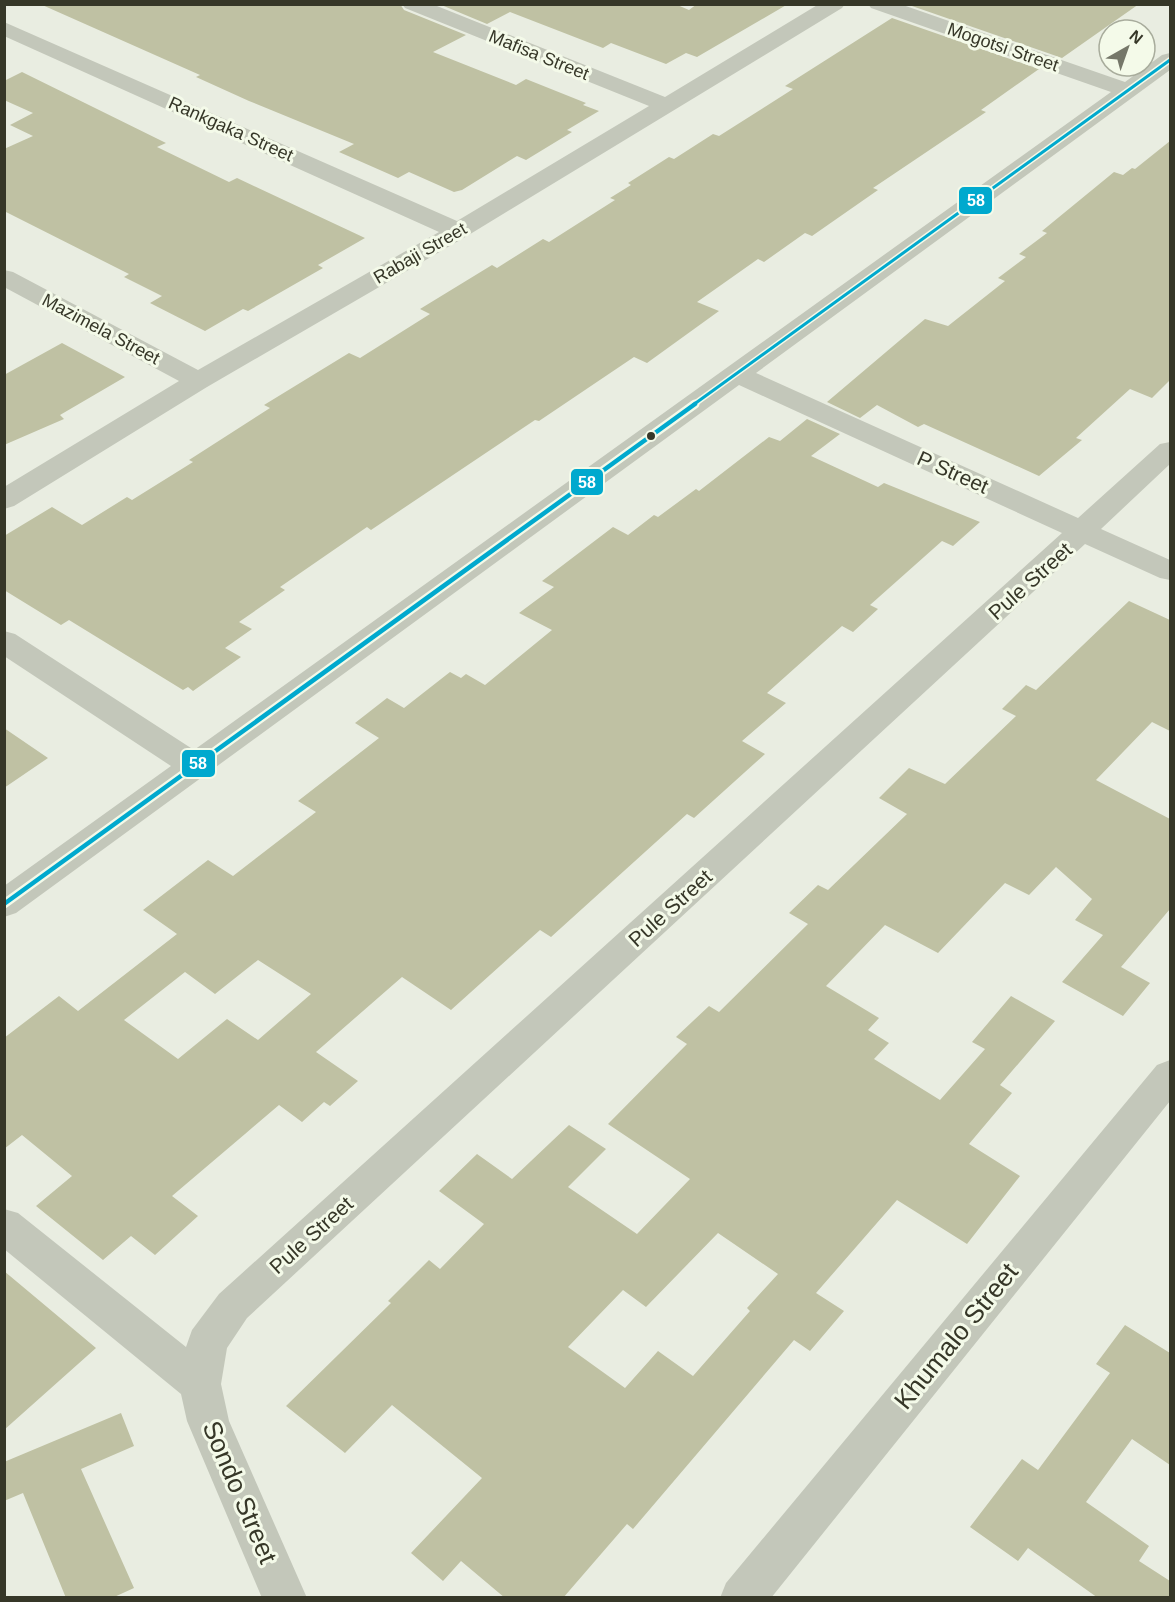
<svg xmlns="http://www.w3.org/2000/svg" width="1175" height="1602" font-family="Helvetica,sans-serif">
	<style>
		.building { fill: #bfc1a3; fill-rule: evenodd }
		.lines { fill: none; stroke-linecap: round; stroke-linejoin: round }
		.minor { fill: #c3c7ba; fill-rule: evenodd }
		.bus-1-far1-casing { stroke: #f4fae9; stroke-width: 6 }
		.bus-1-casing { stroke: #f4fae9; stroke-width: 9 }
		.bus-1-far1 { stroke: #00a9ce; stroke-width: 3 }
		.bus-1 { stroke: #00a9ce; stroke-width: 4.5 }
		.bus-dot { fill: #363728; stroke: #f4fae9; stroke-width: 2 }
		.labels { text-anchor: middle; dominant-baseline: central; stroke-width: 6; stroke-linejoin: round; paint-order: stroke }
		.far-street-label { font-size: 18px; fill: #363728; stroke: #f4fae9 }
		.street-label { font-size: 21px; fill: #363728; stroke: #f4fae9 }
		.near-street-label { font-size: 26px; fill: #363728; stroke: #f4fae9 }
		.line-badge { stroke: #f4fae9; stroke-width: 2 }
		.badge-label { font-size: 16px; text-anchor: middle; font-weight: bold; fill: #fff }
	</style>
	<rect width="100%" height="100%" fill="#e9ede1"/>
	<path class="building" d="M40 4H400L404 10 466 35 433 52 516 85 526 79 586 103 583 105 599 111 567 130 572 132 526 160 517 156 462 190 454 192 409 172 398 178 339 152 354 144 249 101 196 77 200 75Z
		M439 4H675L689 10 697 4H788L697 57 686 53 666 64 611 43 603 48 510 12 487 24Z
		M914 4H1139L1062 58 912 6Z
		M892 18 1039 69 981 110 986 112 873 188 878 190 812 236 805 233 764 262 758 259 697 302 719 311 647 363 634 357 539 421 535 420 371 530 367 527 280 587 285 590 239 622 252 629 225 648 241 657 193 691 188 687 183 690 69 620 61 625 4 590V536L52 507 82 525 127 497 132 500 193 462 189 460 270 408 264 405 349 353 360 358 430 314 420 309 492 265 497 268 543 239 549 242 615 200 610 198 631 185 628 183 669 157 674 159 713 134 719 136 793 89 785 86Z
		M22 72 166 143 157 147 229 182 237 178 365 238 318 265 323 268 248 311 243 309 205 331 150 303 162 296 124 277 129 274 4 211V149L33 136 10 125 33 113 4 100V81Z
		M1170 141V380L1152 398 1130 389 1076 438 1082 440 1039 476 924 424 918 427 877 405 860 418 827 402 925 319 948 326 1005 281 998 278 1026 257 1019 254 1047 233 1042 231 1114 172 1123 175 1132 168 1135 169Z
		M62 343 125 377 60 415 64 419 4 445V375Z
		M807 419 840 434 811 456 878 487 884 483 980 522 953 546 942 541 870 605 878 609 853 632 842 626 767 693 786 703 742 741 765 754 694 818 687 814 551 937 540 930 451 1010 402 977 316 1052 358 1081 330 1106 324 1102 302 1122 279 1105 245 1134 172 1196 198 1216 155 1255 131 1236 103 1260 36 1206 72 1176 22 1135 4 1149V1038L59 996 78 1011 177 934 143 910 208 860 233 876 316 812 298 801 379 738 355 723 387 698 404 708 450 672 461 678 466 674 485 685 552 630 519 613 554 587 542 581 613 527 628 535 654 515 658 517 696 489 699 491 769 437 780 441ZM258 960 311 994 258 1040 227 1019 178 1059 124 1020 185 972 215 994Z
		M1129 601 1170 620V731L1152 722 1096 780 1170 819V909L1121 967 1150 983 1123 1016 1062 982 1103 935 1075 920 1092 899 1056 867 1029 895 1005 883 938 953 885 925 826 986 879 1018 868 1030 889 1043 874 1059 940 1100 985 1049 972 1042 1011 996 1055 1021 1000 1085 1012 1093 969 1144 1020 1176 967 1244 897 1200 816 1293 844 1311 810 1351 794 1340 633 1529 627 1524 563 1598H505L461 1561 443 1581 411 1553 482 1478 392 1405 345 1453 286 1406 391 1303 388 1301 429 1260 440 1269 484 1224 439 1191 477 1154 512 1179 569 1125 606 1149 568 1187 637 1234 690 1179 608 1124 687 1044 676 1037 709 1006 719 1012 808 924 789 913 818 885 828 890 907 814 879 798 909 768 945 784 1016 716 1002 709 1026 685 1036 690ZM718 1233 778 1274 747 1308 750 1311 693 1376 658 1351 625 1388 568 1347 623 1290 646 1307Z
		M4 728 48 758 4 788Z
		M4 1271 96 1348 4 1430Z
		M1125 1325 1170 1353V1465L1132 1439 1086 1502 1149 1546 1139 1561 1170 1581V1598H1098L1028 1548 1018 1561 970 1527 1022 1459 1038 1470 1110 1373 1096 1364Z
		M121 1413 134 1446 81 1469 134 1588 112 1598H66L23 1493 4 1501V1462Z"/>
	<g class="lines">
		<path class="minor" d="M402 4H432L665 97 819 4H845L842 8 467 236 207 387 14 506 4 509V487L179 381 4 287V270L13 272 198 370 439 232 4 36V22L457 221 649 106 405 8Z
			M868 4H900L1125 82 1162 55 1170 53V70L756 373 1078 518 1160 444 1170 442V464L1101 529 1170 560V580L1160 578 1085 544 247 1318 227 1348 221 1384 229 1421 307 1598H262L187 1421 181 1394 4 1249V1209L18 1213 186 1347 192 1330 219 1294 1062 533 739 385 16 913 4 917V886L171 766 4 656V631L15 634 194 750 1111 92 871 8Z
			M1170 1060V1101L771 1598H720L726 1583 1157 1065Z"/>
		<defs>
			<path id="bus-1-far1" d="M693 405 1170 60"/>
			<path id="bus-1" d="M4 904 695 404"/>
		</defs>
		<use href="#bus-1-far1" class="bus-1-far1-casing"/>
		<use href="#bus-1" class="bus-1-casing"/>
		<use href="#bus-1-far1" class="bus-1-far1"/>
		<use href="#bus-1" class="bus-1"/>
	</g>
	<circle class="bus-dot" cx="651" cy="436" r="5"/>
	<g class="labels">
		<g class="far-street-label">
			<text transform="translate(1003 47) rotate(19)">Mogotsi Street</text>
			<text transform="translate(539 55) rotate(22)">Mafisa Street</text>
			<text transform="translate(231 129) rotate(24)">Rankgaka Street</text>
			<text transform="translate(420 253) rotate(-30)">Rabaji Street</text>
			<text transform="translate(101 329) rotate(28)">Mazimela Street</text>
		</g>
		<g class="street-label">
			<text transform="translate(953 472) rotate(24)">P Street</text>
			<text transform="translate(1030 581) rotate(-42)">Pule Street</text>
			<text transform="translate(670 908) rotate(-42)">Pule Street</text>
			<text transform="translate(311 1235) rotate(-42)">Pule Street</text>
		</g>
		<g class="near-street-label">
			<text transform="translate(956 1336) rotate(-51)">Khumalo Street</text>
			<text transform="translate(240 1492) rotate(67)">Sondo Street</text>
		</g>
	</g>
	<g class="line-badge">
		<rect x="958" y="186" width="35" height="29" rx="6" fill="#00a9ce"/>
		<rect x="570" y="468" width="34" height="28" rx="6" fill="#00a9ce"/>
		<rect x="181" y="749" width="35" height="29" rx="6" fill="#00a9ce"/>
	</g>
	<g class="badge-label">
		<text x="976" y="206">58</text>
		<text x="587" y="488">58</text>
		<text x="198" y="769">58</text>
	</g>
	<rect width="1175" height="1602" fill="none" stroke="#363728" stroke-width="12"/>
	<g transform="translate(1127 48) rotate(40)"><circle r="28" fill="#f4fae9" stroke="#a8ac9c" stroke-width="1.5"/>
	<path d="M0-4.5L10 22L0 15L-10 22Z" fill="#757769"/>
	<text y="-9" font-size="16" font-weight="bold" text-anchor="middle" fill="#363728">N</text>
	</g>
</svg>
